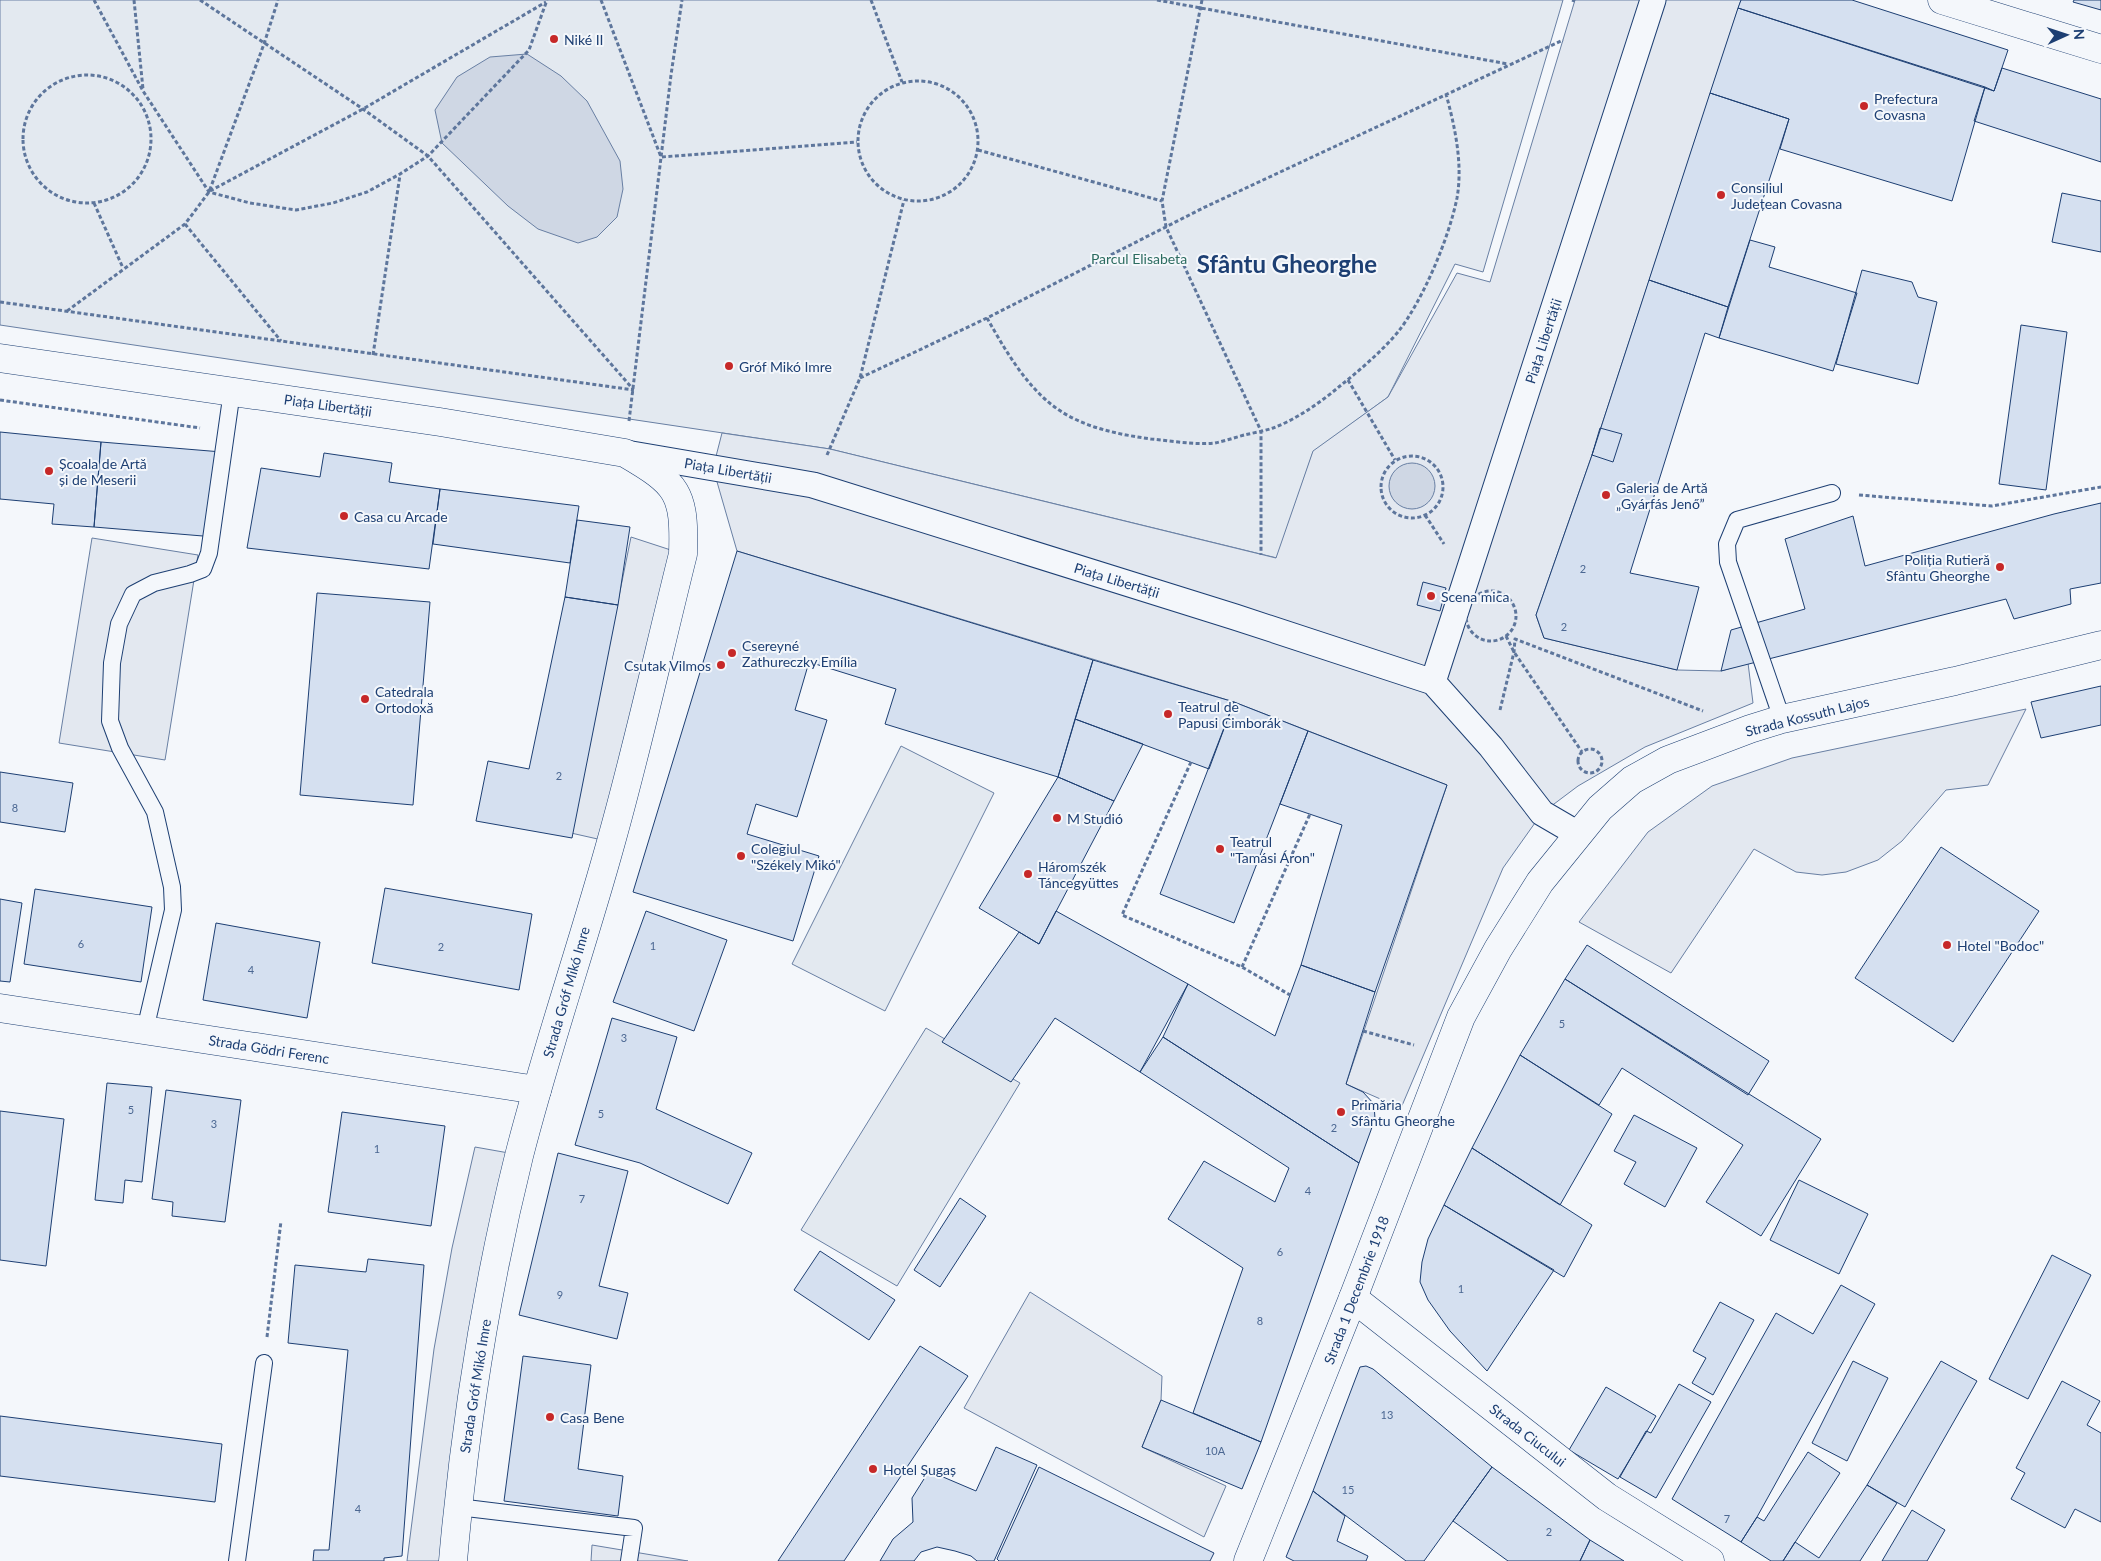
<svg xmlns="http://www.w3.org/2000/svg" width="2101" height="1561" font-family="Lato,sans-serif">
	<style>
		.green { fill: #e3e9f0; stroke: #687fa3 }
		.parking { fill: #e3e8f0; stroke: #687fa3 }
		.water { fill: #cfd7e4; stroke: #687fa3 }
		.building { fill: #d5e0f0; stroke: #1d3f73 }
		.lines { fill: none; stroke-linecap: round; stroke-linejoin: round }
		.service-casing { stroke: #1d3f73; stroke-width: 18 }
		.pedestrian-casing { stroke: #1d3f73; stroke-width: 27 }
		.minor-casing { stroke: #1d3f73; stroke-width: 29 }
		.tertiary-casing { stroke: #1d3f73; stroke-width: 29 }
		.secondary-casing { stroke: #1d3f73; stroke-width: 29 }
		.primary-casing { stroke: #1d3f73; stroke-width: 29 }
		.path { stroke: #5e769c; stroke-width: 3; stroke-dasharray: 4 2.5; stroke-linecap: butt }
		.service { stroke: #f4f7fb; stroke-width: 16 }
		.pedestrian { stroke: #f4f7fb; stroke-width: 25 }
		.minor { stroke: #f4f7fb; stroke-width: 28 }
		.tertiary { stroke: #f4f7fb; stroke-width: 28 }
		.secondary { stroke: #f4f7fb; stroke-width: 28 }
		.primary { stroke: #f4f7fb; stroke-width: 28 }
		.poi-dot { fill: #c62828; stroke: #f4f7fb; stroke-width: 2 }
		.labels { text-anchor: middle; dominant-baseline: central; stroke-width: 4; stroke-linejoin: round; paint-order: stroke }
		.number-label { font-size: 11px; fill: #4b6792 }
		.poi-label { font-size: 14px; fill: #1d3f73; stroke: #f4f7fb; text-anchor: start }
		.park-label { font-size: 14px; fill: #2c6c60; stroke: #f4f7fb }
		.street-label { font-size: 14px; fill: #1d3f73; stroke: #f4f7fb }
		.town-label { font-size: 24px; font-weight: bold; fill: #1d3f73; stroke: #f4f7fb }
	</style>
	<rect width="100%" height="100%" fill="#f4f7fb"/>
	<path class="green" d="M0 0H1563L1483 272 1455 264 1388 397 1313 452 1277 558 830 449 0 325Z
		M901 746 994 793 885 1011 792 964Z
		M926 1028 1020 1083 897 1286 801 1230Z"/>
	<path class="parking" d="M1575 0H1741L1592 455 1536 615 1544 638 1677 670 1721 671 1748 663 1753 703 1645 747 1578 786 1542 813 1503 868 1401 1108 1346 1084 1447 785 1234 702 737 551 713 468 722 433 830 449 1276 558 1313 451 1388 397 1457 273 1490 282Z
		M631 537 683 554 611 842 571 833Z
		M92 538 198 555 165 760 59 743Z
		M2026 709 1988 785 1946 790 1902 841 1878 860 1846 872 1822 875 1796 872 1754 849 1671 973 1579 922 1648 832 1712 786 1792 758Z
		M475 1147 520 1155 456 1561H407L434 1349 452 1248Z
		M1030 1292 1162 1376 1161 1400 1142 1447 1226 1486 1204 1537 964 1408Z
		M592 1545 688 1561H591Z"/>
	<path class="water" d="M527 54 561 76 587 101 620 161 623 189 617 217 597 237 578 243 538 229 508 206 442 143 435 110 457 77 490 57Z
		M1389 486a23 23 0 1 1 46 0a23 23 0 1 1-46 0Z"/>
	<path class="building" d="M1741 0H1852L2008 50 1994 91 1738 8Z
		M2074 0H2101V10L2073 2Z
		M1738 8 1985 87 1952 201 1780 149 1789 119 1710 93Z
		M2002 68 2101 99V162L1974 121 1985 87 1994 91Z
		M1710 93 1789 119 1728 307 1649 280Z
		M2062 193 2101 201V252L2052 242Z
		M1750 240 1775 247 1769 267 1857 293 1833 371 1719 338Z
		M1862 270 1912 282 1918 297 1937 302 1918 384 1836 364Z
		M1649 280 1728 307 1719 338 1705 333 1630 573 1699 587 1677 670 1544 638 1536 615 1592 455Z
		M2021 325 2067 332 2046 490 1999 484Z
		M1600 428 1622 434 1613 462 1592 455Z
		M0 432 101 442 94 527 52 524 54 504 0 499Z
		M101 442 222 452 215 537 94 527Z
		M324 453 392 463 389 482 440 489 429 569 247 548 261 468 320 477Z
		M440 489 579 506 570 563 433 544Z
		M2101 503V583L2070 589 2071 604 2014 619 2006 599 1721 671 1731 630 1805 609 1785 539 1853 516 1865 566 2054 514Z
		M577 520 630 527 618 605 565 597Z
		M737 551 1093 660 1058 777 885 724 896 689 809 662 795 710 827 720 797 817 756 804 747 834 819 856 793 941 633 892Z
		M1423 582 1446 588 1440 611 1417 605Z
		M317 593 430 602 413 805 300 795Z
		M565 597 618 605 572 838 476 821 488 761 529 769Z
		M1093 660 1234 702 1209 769 1075 719Z
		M2101 686V725L2041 738 2031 702Z
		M1234 702 1308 731 1234 923 1160 894Z
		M1075 719 1143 744 1114 801 1058 777Z
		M1308 731 1447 785 1375 992 1301 965 1342 825 1280 804Z
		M0 772 73 783 65 832 0 822Z
		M1058 777 1114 801 1039 944 979 908Z
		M1941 847 2039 911 1953 1042 1855 978Z
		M385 888 532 914 519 990 372 963Z
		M35 889 152 907 141 982 24 964Z
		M0 899 22 903 10 982 0 981Z
		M646 911 727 940 694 1031 613 1002Z
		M1056 911 1188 984 1140 1072 1055 1018 1011 1082 942 1042 1019 932 1039 944Z
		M216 923 320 942 307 1018 203 1000Z
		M1587 945 1769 1061 1748 1095 1565 979Z
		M1301 965 1375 992 1346 1084 1363 1092 1374 1104 1375 1119 1359 1163 1163 1037 1188 984 1275 1036Z
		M1565 979 1821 1139 1761 1236 1706 1202 1743 1145 1622 1068 1599 1105 1520 1055Z
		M612 1018 677 1037 656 1109 752 1153 728 1204 640 1163 575 1145Z
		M1163 1037 1359 1163 1261 1442 1193 1413 1243 1268 1168 1219 1204 1161 1275 1202 1289 1168 1140 1072Z
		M1520 1055 1612 1114 1560 1205 1472 1148Z
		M107 1083 152 1087 142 1182 125 1180 123 1203 95 1200Z
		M166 1090 241 1100 225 1222 172 1216 173 1202 152 1199Z
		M0 1111 64 1119 46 1266 0 1260Z
		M342 1112 445 1126 431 1226 328 1212Z
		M1634 1115 1697 1148 1665 1207 1624 1184 1636 1162 1614 1151Z
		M1472 1148 1592 1225 1564 1277 1444 1205Z
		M558 1153 628 1171 599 1286 628 1293 617 1339 519 1315Z
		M1799 1180 1868 1214 1839 1274 1770 1240Z
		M960 1198 986 1216 940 1287 914 1270Z
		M1444 1205 1554 1270 1487 1371 1450 1331 1428 1300 1420 1282 1422 1262 1428 1239Z
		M820 1251 895 1300 869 1340 794 1290Z
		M2052 1255 2091 1275 2028 1399 1989 1379Z
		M368 1259 424 1265 402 1556 384 1558V1561H313L314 1550H329L348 1350 288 1343 295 1265 366 1272Z
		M1841 1285 1875 1304 1757 1517 1741 1542 1672 1499 1776 1313 1813 1334Z
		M1720 1302 1754 1320 1713 1395 1692 1383 1706 1358 1693 1351Z
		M920 1346 968 1376 844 1561H778Z
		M523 1356 591 1365 578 1469 623 1476 618 1516 504 1501Z
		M1853 1361 1888 1378 1847 1461 1812 1443Z
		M1941 1361 1977 1381 1905 1507 1867 1485Z
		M1366 1366 1373 1369 1492 1467 1424 1561H1406L1313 1491 1355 1380 1360 1367Z
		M2062 1381 2100 1401 2087 1425 2101 1433V1522L2075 1509 2065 1528 2011 1499 2025 1473 2016 1468Z
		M1679 1384 1711 1402 1656 1498 1620 1477 1646 1431 1651 1433Z
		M1606 1387 1656 1416 1618 1479 1569 1450Z
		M1161 1400 1261 1442 1242 1489 1142 1447Z
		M0 1416 222 1444 215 1502 0 1476Z
		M996 1447 1037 1465 994 1561H977L971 1556 955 1551 937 1547 921 1552 914 1561H880L893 1539 913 1522 912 1498 929 1471 976 1491Z
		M1808 1452 1840 1473 1783 1561H1771L1741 1542 1757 1517 1764 1521Z
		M1039 1467 1167 1530 1214 1553 1210 1561H999L997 1559Z
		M1492 1467 1590 1540 1580 1561H1508L1453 1521Z
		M1867 1485 1897 1503 1860 1561H1783L1795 1542 1819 1558Z
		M1313 1491 1345 1516 1337 1541 1368 1556 1366 1561H1294L1286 1557Z
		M1912 1510 1945 1530 1927 1561H1882Z
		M1590 1540 1624 1561H1580Z"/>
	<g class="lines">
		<defs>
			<path id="service" d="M1782 719 1728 562 1727 544 1737 520 1832 493
				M145 1030 173 910 172 887 155 812 120 748 110 721 112 663 119 624 133 594 154 583 190 574 203 569 209 553 232 391
				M458 1507 634 1528 629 1561
				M237 1561 264 1363"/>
			<path id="pedestrian" d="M626 453 813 485 1235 617 1433 682 1491 747 1542 813 1578 834
				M1433 682 1653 0"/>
			<path id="minor" d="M0 1008 537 1090"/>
			<path id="tertiary" d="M1353 1298 1607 1497 1710 1561"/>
			<path id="secondary" d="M1942 0 2101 49
				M1248 1561 1353 1298 1461 1017 1498 949 1540 882 1600 808 1632 780 1668 760 1750 729 1782 719 1955 681 2101 645"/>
			<path id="primary" d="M0 358 440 422 625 453C678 484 685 492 683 554 659 650 638 746 611 842 582 947 546 1050 519 1156 486 1289 465 1424 453 1561"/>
		</defs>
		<use href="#service" class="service-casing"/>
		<use href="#pedestrian" class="pedestrian-casing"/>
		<use href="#minor" class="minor-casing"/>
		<use href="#tertiary" class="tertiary-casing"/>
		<use href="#secondary" class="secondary-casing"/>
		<use href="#primary" class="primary-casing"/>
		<path class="path" d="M94 0 143 91 209 192 250 203 296 210 333 203 367 192 400 174 428 156 529 50 547 0
			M134 0 143 89
			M200 0 363 109 428 156 633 389
			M601 0 661 157 857 142
			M871 0 902 82
			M1157 0 1508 64
			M1202 0 1162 201 1166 227 1261 431V555
			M1572 0 1575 1
			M23 139a64 64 0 1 1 128 0a64 64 0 1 1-128 0Z
			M858 141a60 60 0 1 1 120 0a60 60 0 1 1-120 0Z
			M978 150 1162 201
			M210 191 363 109 546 2
			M94 203 123 268
			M185 224 281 341
			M0 302 634 390
			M67 311 185 224 209 192 264 44 278 0
			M987 318C1004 348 1024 383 1052 405 1080 427 1116 434 1151 439 1172 441 1194 445 1215 443 1224 441 1234 438 1244 435 1253 433 1264 431 1273 428 1297 419 1321 402 1340 386 1360 370 1381 352 1398 332 1423 300 1449 238 1457 198 1463 164 1455 127 1446 94
			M373 355 400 175
			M860 378 987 318 1203 208 1563 40
			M1348 380 1395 460
			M0 400 200 428
			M629 421 671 75 682 0
			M827 455 860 378 904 200
			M1381 487a31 31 0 1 1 62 0a31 31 0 1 1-62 0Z
			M1859 495 1992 506 2101 487
			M1425 515 1444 544
			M1466 616a25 25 0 1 1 50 0a25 25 0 1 1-50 0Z
			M1506 636 1514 652 1582 752
			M1500 710 1514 652 1515 639 1703 711
			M1578 761a12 12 0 1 1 24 0a12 12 0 1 1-24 0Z
			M1191 762 1122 915 1242 967 1290 995
			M1242 967 1310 814
			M1363 1031 1414 1045
			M267 1337 281 1221"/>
		<use href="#service" class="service"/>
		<use href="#pedestrian" class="pedestrian"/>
		<use href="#minor" class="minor"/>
		<use href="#tertiary" class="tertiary"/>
		<use href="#secondary" class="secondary"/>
		<use href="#primary" class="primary"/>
	</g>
	<g class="poi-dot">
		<circle cx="554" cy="39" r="5"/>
		<circle cx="1864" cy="106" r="5"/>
		<circle cx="1721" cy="195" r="5"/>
		<circle cx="729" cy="366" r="5"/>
		<circle cx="49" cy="471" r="5"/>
		<circle cx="1606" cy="495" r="5"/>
		<circle cx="344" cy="516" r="5"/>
		<circle cx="2000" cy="567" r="5"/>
		<circle cx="1431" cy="596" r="5"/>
		<circle cx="732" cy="653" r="5"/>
		<circle cx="721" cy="665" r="5"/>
		<circle cx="365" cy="699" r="5"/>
		<circle cx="1168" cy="714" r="5"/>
		<circle cx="1057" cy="818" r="5"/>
		<circle cx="1220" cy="849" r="5"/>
		<circle cx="741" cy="856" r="5"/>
		<circle cx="1028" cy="874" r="5"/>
		<circle cx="1947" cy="945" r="5"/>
		<circle cx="1341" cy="1112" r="5"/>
		<circle cx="550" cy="1417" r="5"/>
		<circle cx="873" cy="1469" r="5"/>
	</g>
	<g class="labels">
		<g class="number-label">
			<text x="1583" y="568">2</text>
			<text x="1564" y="626">2</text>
			<text x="559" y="775">2</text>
			<text x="15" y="807">8</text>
			<text x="81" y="943">6</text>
			<text x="653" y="945">1</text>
			<text x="441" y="946">2</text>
			<text x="251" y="969">4</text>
			<text x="1562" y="1023">5</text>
			<text x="624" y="1037">3</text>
			<text x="131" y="1109">5</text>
			<text x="601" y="1113">5</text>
			<text x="214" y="1123">3</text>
			<text x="1334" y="1127">2</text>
			<text x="377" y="1148">1</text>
			<text x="1308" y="1190">4</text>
			<text x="582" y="1198">7</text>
			<text x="1280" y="1251">6</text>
			<text x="1461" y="1288">1</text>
			<text x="560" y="1294">9</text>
			<text x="1260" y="1320">8</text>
			<text x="1387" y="1414">13</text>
			<text x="1215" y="1450">10A</text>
			<text x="1348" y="1489">15</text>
			<text x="358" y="1508">4</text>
			<text x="1727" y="1518">7</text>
			<text x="1549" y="1531">2</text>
		</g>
		<g class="poi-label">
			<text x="564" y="39">Niké II</text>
			<text x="1874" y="98">Prefectura<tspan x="1874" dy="16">Covasna</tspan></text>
			<text x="1731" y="187">Consiliul<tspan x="1731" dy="16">Județean Covasna</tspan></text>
			<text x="739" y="366">Gróf Mikó Imre</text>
			<text x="59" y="463">Școala de Artă<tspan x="59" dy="16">și de Meserii</tspan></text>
			<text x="1616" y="487">Galeria de Artă<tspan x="1616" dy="16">„Gyárfás Jenő”</tspan></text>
			<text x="354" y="516">Casa cu Arcade</text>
			<text x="1990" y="559" text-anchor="end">Poliția Rutieră<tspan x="1990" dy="16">Sfântu Gheorghe</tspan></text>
			<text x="1441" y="596">Scena mica</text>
			<text x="742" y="645">Csereyné<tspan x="742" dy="16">Zathureczky Emília</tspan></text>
			<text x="711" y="665" text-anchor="end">Csutak Vilmos</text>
			<text x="375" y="691">Catedrala<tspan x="375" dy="16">Ortodoxă</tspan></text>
			<text x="1178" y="706">Teatrul de<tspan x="1178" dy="16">Papusi Cimborák</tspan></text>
			<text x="1067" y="818">M Studió</text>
			<text x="1230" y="841">Teatrul<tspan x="1230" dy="16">"Tamási Áron"</tspan></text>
			<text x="751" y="848">Colegiul<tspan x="751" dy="16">"Székely Mikó"</tspan></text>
			<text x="1038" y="866">Háromszék<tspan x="1038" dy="16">Táncegyüttes</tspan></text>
			<text x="1957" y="945">Hotel "Bodoc"</text>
			<text x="1351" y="1104">Primăria<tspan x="1351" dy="16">Sfântu Gheorghe</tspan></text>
			<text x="560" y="1417">Casa Bene</text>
			<text x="883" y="1469">Hotel Șugaș</text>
		</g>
		<g class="park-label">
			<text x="1139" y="258">Parcul Elisabeta</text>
		</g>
		<g class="street-label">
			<text transform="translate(1543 341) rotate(-72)">Piața Libertății</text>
			<text transform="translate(328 405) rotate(8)">Piața Libertății</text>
			<text transform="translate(728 470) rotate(10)">Piața Libertății</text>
			<text transform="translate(1117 580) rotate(17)">Piața Libertății</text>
			<text transform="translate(1807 716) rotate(-14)">Strada Kossuth Lajos</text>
			<text transform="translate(566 992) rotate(-74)">Strada Gróf Mikó Imre</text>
			<text transform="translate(269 1049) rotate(9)">Strada Gödri Ferenc</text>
			<text transform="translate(1356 1290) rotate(-69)">Strada 1 Decembrie 1918</text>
			<text transform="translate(475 1386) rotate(-81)">Strada Gróf Mikó Imre</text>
			<text transform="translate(1528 1435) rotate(38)">Strada Ciucului</text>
		</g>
		<g class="town-label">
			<text x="1287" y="263">Sfântu Gheorghe</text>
		</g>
	</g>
	<g transform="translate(2066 35) rotate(87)" stroke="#f4f7fb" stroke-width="4" paint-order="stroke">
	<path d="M0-4L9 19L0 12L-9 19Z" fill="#1d3f73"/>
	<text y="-8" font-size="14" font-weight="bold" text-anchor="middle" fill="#1d3f73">N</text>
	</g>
</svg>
